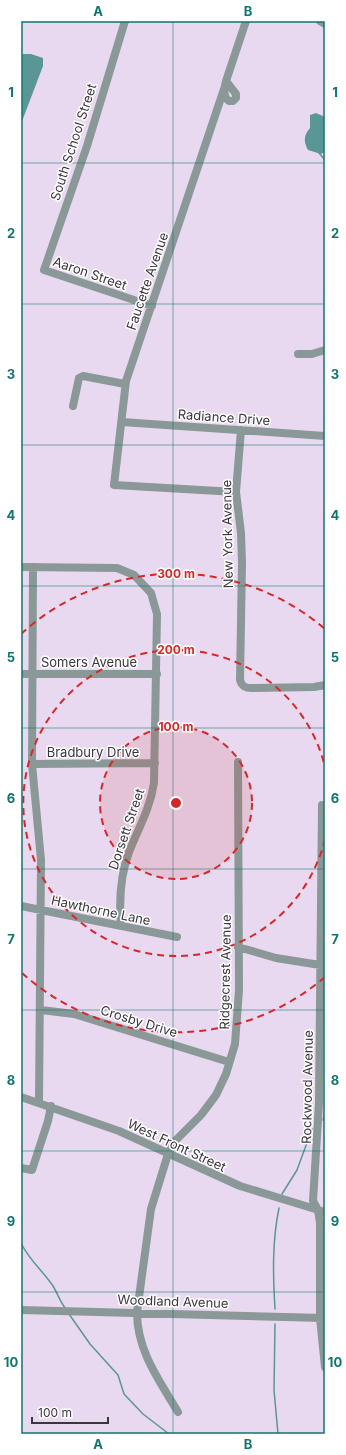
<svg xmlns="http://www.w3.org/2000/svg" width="346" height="1455" font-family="Inter,sans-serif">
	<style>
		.water { fill: #5a9695 }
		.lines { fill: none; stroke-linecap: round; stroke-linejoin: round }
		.stream { stroke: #5a9695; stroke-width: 1.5 }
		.minor { stroke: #8b9898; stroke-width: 8 }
		.grid { fill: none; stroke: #0f766e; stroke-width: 1; stroke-opacity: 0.55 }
		.ring { fill: none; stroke: #d62828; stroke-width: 2; stroke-dasharray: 7 5 }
		.labels { text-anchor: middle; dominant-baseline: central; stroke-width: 3; stroke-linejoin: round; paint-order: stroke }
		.street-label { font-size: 13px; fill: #3b353e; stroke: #fff }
		.centre { fill: #d62828; stroke: #fff; stroke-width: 2 }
		.ring-label { font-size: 12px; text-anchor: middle; font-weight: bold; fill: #d62828; stroke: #fff; stroke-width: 3; stroke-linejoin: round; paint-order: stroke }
		.neatline { fill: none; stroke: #0f766e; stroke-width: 1.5 }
		.grid-label { font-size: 13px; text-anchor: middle; font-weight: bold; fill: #0f766e }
	</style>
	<rect width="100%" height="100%" fill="#e8d9f0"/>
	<path class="water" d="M23 54H31L43 58V66L21 124V56Z
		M316 113 325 117V152L321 154 308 150C303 141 304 135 310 128V115Z"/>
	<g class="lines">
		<path class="stream" d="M319 153 325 160
			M323 1120 325 1114
			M282 1194 297 1170 312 1129
			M21 1243C29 1260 43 1271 53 1286 58 1294 60 1302 66 1309
			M275 1309C273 1275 272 1242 279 1208
			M69 1314 90 1344 118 1375 124 1394 143 1414 169 1434
			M275 1324 274 1390 278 1434"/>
		<path class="minor" d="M125 21 87 146 44 270 152 306
			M320 21 325 24
			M226 81 246 21
			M226 81 236 94V98L233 101H229C223 97 224 88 226 81Z
			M224 89 126 381 114 485 236 492
			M298 354H312L325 350
			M73 406 79 378 83 376 125 384
			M122 422 325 436
			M241 430 236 492 241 533 242 563 240 680C242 687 246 688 252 688L314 687 325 685
			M21 567 117 568 134 575 151 593 157 614 154 783C150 809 138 829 129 852 120 876 119 901 121 925
			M33 567 32 764 41 860 39 1102
			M21 674H157
			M32 764 155 763
			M322 805 319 1103 313 1201 318 1210 320 1223V1318L325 1367
			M21 906 177 937
			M238 947 276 958 320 965
			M41 1010 74 1014 229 1062
			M21 1097 119 1131 240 1186 325 1212
			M21 1168 32 1170 48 1121 51 1106
			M21 1310 324 1318
			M178 1412C159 1380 137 1351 137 1312L151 1209 168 1154 173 1143 201 1115 216 1095 226 1074 235 1044 239 990 238 762"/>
	</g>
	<path class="grid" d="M173 21V1434M21 163H325M21 304H325M21 445H325M21 586H325M21 728H325M21 869H325M21 1010H325M21 1151H325M21 1292H325"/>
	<circle cx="176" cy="803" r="76" fill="#d62828" fill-opacity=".12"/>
	<g class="ring">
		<circle cx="176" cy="803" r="76"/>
		<path d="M325 839A153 153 0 1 1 325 767"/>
		<path d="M325 977A229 229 0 0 1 21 972M21 634A229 229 0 0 1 325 629"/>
	</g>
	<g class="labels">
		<g class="street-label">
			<text transform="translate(73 142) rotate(-72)">South School Street</text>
			<text transform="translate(90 273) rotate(19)">Aaron Street</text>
			<text transform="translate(147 281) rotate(-71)">Faucette Avenue</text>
			<text transform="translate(224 417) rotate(4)">Radiance Drive</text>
			<text transform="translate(227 534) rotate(-91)">New York Avenue</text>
			<text x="89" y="662">Somers Avenue</text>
			<text x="93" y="752">Bradbury Drive</text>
			<text transform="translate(126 829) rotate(-71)">Dorsett Street</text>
			<text transform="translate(101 910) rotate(12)">Hawthorne Lane</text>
			<text transform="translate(225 972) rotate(-89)">Ridgecrest Avenue</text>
			<text transform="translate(139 1021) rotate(17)">Crosby Drive</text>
			<text transform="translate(307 1087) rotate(-89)">Rockwood Avenue</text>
			<text transform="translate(177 1145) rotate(25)">West Front Street</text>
			<text transform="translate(173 1301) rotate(2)">Woodland Avenue</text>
		</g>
	</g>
	<circle cx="176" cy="803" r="6" class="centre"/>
	<g class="ring-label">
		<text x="176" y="578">300 m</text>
		<text x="176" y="654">200 m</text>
		<text x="176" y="731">100 m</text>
	</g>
	<rect width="346" height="1455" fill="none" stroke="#ffffff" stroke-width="44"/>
	<path d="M32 1417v6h76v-6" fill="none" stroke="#3b353e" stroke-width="2"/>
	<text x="38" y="1417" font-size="12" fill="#3b353e" stroke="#ffffff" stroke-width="3" paint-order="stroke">100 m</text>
	<rect x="22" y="22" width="302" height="1411" class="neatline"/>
	<g class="grid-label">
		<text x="98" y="16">A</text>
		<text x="248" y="16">B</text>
		<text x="11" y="97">1</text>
		<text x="335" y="97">1</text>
		<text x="11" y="238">2</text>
		<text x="335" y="238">2</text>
		<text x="11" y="379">3</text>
		<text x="335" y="379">3</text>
		<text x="11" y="520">4</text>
		<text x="335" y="520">4</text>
		<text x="11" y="662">5</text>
		<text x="335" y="662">5</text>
		<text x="11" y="803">6</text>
		<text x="335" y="803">6</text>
		<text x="11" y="944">7</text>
		<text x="335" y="944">7</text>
		<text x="11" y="1085">8</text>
		<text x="335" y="1085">8</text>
		<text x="11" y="1226">9</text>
		<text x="335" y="1226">9</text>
		<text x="11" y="1367">10</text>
		<text x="335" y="1367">10</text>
		<text x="98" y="1449">A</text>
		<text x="248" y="1449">B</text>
	</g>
</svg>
